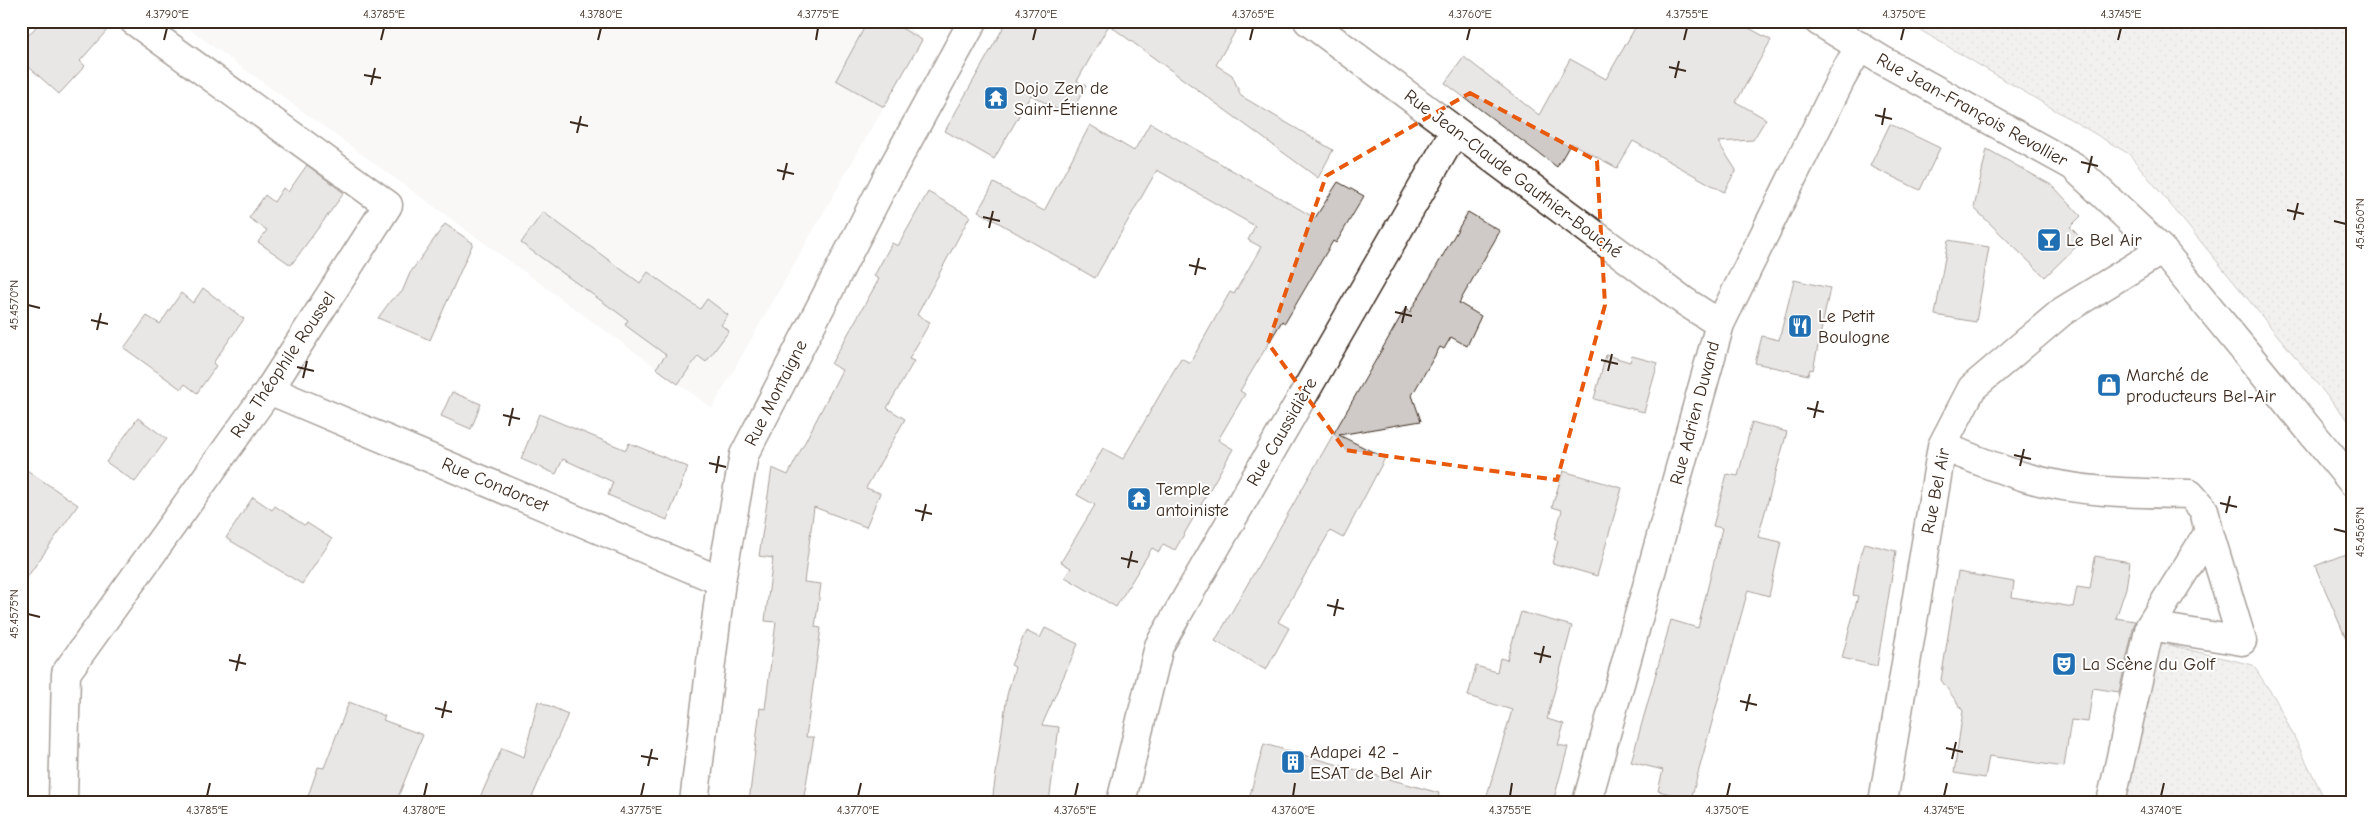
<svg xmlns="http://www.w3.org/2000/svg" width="2374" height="823" font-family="'Comic Neue',sans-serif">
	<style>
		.built { fill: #f1efee }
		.garden { fill: url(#garden-dots); stroke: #8e857e }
		.building { fill: #cfcac7; stroke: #3b2a1e }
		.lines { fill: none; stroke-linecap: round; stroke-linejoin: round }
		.minor-casing { stroke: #3b2a1e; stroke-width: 31 }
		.minor { stroke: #fff; stroke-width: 28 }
		.marked { fill: none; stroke: #e8590c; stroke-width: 4; stroke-dasharray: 10 6; stroke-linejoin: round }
		.ticks { fill: none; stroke: #3b2a1e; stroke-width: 2 }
		.labels { text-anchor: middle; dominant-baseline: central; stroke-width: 4; stroke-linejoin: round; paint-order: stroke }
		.poi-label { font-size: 18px; fill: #3b2a1e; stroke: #fff; text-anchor: start }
		.street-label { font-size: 18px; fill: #3b2a1e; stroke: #fff }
		.neatline { fill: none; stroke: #3b2a1e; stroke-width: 2 }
		.ticks-label { font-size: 12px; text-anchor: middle; fill: #3b2a1e }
	</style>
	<defs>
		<pattern id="garden-dots" width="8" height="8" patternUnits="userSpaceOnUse" patternTransform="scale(1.25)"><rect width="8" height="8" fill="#e2e0de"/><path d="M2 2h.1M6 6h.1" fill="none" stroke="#c3c0be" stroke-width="1.8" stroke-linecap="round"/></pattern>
	</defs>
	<rect width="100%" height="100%" fill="#fff"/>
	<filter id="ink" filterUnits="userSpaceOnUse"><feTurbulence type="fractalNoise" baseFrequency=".02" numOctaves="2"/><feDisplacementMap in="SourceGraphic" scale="10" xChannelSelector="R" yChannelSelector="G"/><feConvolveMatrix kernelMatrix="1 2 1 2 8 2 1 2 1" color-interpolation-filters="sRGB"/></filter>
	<g filter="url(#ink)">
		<path class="built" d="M178 21H903L922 40 712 408Z"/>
		<path class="garden" d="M1919 21H2353V425L2337 408 2129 154 1915 27Z
			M2156 642 2253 665 2276 700 2326 802H2122Z"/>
		<path class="building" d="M41 21H115L80 61 85 66 59 94 21 60V44Z
			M868 21H889L922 40 884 107 836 80Z
			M1007 21H1241L1216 65 1232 75 1241 96 1333 150 1318 178 1109 25 1077 81 1086 86 1069 116 1031 95 994 159 945 131Z
			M1639 21H1736L1771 40 1736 102 1766 119 1753 140 1718 142 1736 170 1724 192 1633 141 1617 168 1571 143 1557 167 1445 83 1464 57 1539 115 1570 59 1606 79Z
			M1150 123 1315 218 1338 182 1364 196 1336 243 1333 241 1285 323 1282 321 1240 391 1245 394 1218 440 1233 449 1175 550 1163 544 1159 552 1152 548 1116 607 1065 577 1071 568 1061 562 1095 505 1077 495 1103 448 1123 459 1181 358 1190 363 1230 292 1234 294 1261 247 1248 240 1255 226 1157 170 1095 278 978 211 994 183 1044 211 1090 125 1134 151Z
			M1890 124 1940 148 1920 190 1870 166Z
			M1987 149 2053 186 2081 216 2070 227 2083 240 2045 277 1974 208Z
			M307 165 344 193 291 265 258 242 267 230 249 218 265 195 274 202 283 188 288 192Z
			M928 192 970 216 917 315 930 322 909 359 914 361 887 408 905 419 866 488 880 493 866 527 814 507 804 582 821 584 815 627 821 628 806 737H814L803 802H749L760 708 765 709 776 622 765 621 773 558 759 556 772 468 788 475 842 370 831 364 879 279 874 276 892 243 898 246Z
			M543 212 640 283 648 272 700 309 707 299 728 315 721 325 729 331 706 362 698 356 678 384 656 368 666 355 625 325 628 320 521 243Z
			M1468 212 1500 231 1459 303 1481 316 1467 346 1451 337 1444 349 1440 347 1412 395 1421 421 1339 435 1385 458 1343 538 1330 531 1278 622 1289 628 1266 670 1215 641 1405 309 1410 312Z
			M445 224 473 243 430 340 378 318 391 300 402 292 410 273Z
			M1948 240 1989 247 1976 322 1935 315Z
			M1794 280 1830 288 1813 370 1810 369 1808 375 1755 363 1762 336 1779 340Z
			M203 288 244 319 213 363 216 366 197 393 185 384 181 389 124 348 147 316 160 324 181 293 193 303Z
			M1606 355 1630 362 1632 356 1658 363 1644 412 1594 399Z
			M452 392 481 404 471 429 441 416Z
			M539 414 626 450 629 443 688 467 667 520 608 495 613 482 563 459 556 474 521 459Z
			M138 418 167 439 135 482 106 462Z
			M1752 422 1787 432 1758 537 1781 542 1769 596 1748 590 1691 799 1658 791 1663 770 1631 762 1671 620 1698 628 1722 528 1713 526 1727 474 1738 476Z
			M21 466 78 505 21 586Z
			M1563 471 1622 488 1597 576 1552 563 1558 541 1554 539 1562 510 1552 507Z
			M253 497 272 510 275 506 304 525 307 523 332 539 302 584 226 538Z
			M1864 543 1896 551 1877 666 1842 658 1858 596 1853 595 1860 556Z
			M2353 551V655L2315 566Z
			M2095 556 2130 562 2126 588 2116 618 2135 621 2119 692 2093 688 2088 722 2071 720 2064 767 1989 756 1985 778 1954 773 1963 711 1941 680 1958 572 2014 582 2012 597 2073 607 2077 587 2090 589Z
			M1521 612 1572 626 1547 719 1564 724 1558 745 1568 747 1553 802H1485L1512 710 1468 696 1476 666 1497 672 1500 658 1507 660Z
			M1045 628 1078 644 1042 725 1059 727 1049 802H992L1007 695 1015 667 1011 665 1026 631 1040 638Z
			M538 701 568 714 530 802H478L502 748 524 757Z
			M349 702 385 716 383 720 423 735 396 802H306L318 767 324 768Z
			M1264 744 1439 793 1437 802H1248Z"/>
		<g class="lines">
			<defs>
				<path id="minor" d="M1308 21 1684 301 1720 324
					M1818 21 1880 59 2073 166 2162 250 2353 483
					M269 390 721 581
					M1942 446C1969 457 1997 469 2025 477 2078 493 2135 493 2190 494L2204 510 2209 532 2150 626 2111 802
					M2150 626 2242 641 2209 532
					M63 802 66 673 269 390 388 205 134 21
					M694 802 721 581 744 455 886 180 973 21
					M1121 802 1159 646 1455 131
					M1587 802 1720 324 1841 79 1860 46
					M1883 802 1942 446 1972 388 2063 311 2162 250"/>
			</defs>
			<use href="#minor" class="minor-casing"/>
			<use href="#minor" class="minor"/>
		</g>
	</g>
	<path d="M0 0H2374V823H0ZM1470 93 1597 161 1605 305 1557 480 1345 450 1268 343 1326 176Z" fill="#fff" fill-opacity=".55" fill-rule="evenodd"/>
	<path class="marked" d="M1470 93 1597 161 1605 305 1557 480 1345 450 1268 343 1326 176Z"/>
	<path class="ticks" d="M164 40 167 28M381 40 384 28M598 40 601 28M816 40 818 28M1033 40 1036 28M1250 40 1253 28M1467 40 1470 28M1684 40 1687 28M1901 40 1904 28M2118 40 2121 28M1669 67 1686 71M364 75 381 78M1675 78 1679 61M371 85 375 68M1875 115 1892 119M570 122 588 126M1882 125 1885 108M577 133 581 116M2081 162 2098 166M777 170 794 174M2088 173 2092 156M783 180 787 163M2287 210 2304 214M983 217 1000 221M2294 220 2298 203M2334 221 2346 224M989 228 993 211M1189 265 1206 269M1195 275 1199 258M28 305 40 308M1395 312 1412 316M91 320 108 324M1402 323 1406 306M97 330 101 313M1601 360 1618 364M297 367 314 371M1608 371 1612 354M303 378 307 361M1807 408 1824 412M503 415 520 419M1814 418 1818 401M509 426 513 408M2014 455 2031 459M709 463 726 467M2020 466 2024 449M716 473 719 456M2220 503 2237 507M915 510 932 514M2226 513 2230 496M922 521 926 504M2334 529 2346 532M1121 558 1138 562M1128 568 1132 551M1327 605 1344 609M28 614 40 617M1334 616 1338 599M1534 653 1551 657M229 660 246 664M1540 663 1544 646M236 671 240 654M1740 701 1757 705M435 708 452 712M1746 711 1750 694M442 718 446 701M1946 748 1963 752M641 756 658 759M1952 759 1956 742M648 766 652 749M207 796 210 783M424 796 427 783M641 796 644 783M858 796 861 783M1075 796 1078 783M1293 796 1295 783M1510 796 1512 783M1727 796 1730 783M1944 796 1947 783M2161 796 2164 783"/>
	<defs>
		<symbol id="temple-square" viewBox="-11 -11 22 22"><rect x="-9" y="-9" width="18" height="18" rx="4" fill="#1f6fb2" stroke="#fff"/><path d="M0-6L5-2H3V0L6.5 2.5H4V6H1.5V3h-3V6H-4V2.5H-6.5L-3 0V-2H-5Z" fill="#fff"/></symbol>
		<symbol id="bar-square" viewBox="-11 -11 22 22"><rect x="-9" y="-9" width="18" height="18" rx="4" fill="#1f6fb2" stroke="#fff"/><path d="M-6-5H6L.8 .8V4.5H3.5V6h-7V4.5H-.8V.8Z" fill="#fff"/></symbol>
		<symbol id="restaurant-square" viewBox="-11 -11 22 22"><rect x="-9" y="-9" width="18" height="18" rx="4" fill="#1f6fb2" stroke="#fff"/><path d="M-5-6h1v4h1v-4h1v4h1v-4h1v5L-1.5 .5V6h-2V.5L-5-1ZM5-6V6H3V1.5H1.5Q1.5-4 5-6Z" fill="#fff"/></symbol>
		<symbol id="shop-square" viewBox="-11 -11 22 22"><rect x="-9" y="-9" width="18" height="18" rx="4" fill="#1f6fb2" stroke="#fff"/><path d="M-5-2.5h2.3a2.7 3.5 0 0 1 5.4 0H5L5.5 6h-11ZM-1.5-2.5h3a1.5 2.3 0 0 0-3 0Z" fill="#fff"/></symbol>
		<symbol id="theatre-square" viewBox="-11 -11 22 22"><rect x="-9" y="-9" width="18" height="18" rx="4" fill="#1f6fb2" stroke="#fff"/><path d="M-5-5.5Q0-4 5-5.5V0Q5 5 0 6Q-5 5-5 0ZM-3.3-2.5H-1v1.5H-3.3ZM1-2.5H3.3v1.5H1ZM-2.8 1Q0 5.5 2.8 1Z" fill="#fff"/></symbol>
		<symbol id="building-square" viewBox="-11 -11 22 22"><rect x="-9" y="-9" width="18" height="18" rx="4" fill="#1f6fb2" stroke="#fff"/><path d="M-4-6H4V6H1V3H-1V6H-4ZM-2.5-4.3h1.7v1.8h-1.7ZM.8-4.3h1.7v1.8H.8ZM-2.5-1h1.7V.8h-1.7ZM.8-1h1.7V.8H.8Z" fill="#fff"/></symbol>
	</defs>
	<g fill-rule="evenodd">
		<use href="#temple-square" x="982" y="84" width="28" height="28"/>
		<use href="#bar-square" x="2035" y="226" width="28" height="28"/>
		<use href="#restaurant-square" x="1786" y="312" width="28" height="28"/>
		<use href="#shop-square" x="2095" y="371" width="28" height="28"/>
		<use href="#temple-square" x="1125" y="485" width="28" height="28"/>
		<use href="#theatre-square" x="2050" y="650" width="28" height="28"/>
		<use href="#building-square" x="1279" y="748" width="28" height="28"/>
	</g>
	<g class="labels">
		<g class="poi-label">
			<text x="1014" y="88">Dojo Zen de<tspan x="1014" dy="21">Saint-Étienne</tspan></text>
			<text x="2066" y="240">Le Bel Air</text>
			<text x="1818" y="316">Le Petit<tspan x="1818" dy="21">Boulogne</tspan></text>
			<text x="2126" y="375">Marché de<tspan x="2126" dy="21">producteurs Bel-Air</tspan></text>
			<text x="1156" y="489">Temple<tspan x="1156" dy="21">antoiniste</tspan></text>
			<text x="2082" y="664">La Scène du Golf</text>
			<text x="1310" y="752">Adapei 42 -<tspan x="1310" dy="21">ESAT de Bel Air</tspan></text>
		</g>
		<g class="street-label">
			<text transform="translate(1972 110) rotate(29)">Rue Jean-François Revollier</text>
			<text transform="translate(1513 174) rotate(37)">Rue Jean-Claude Gauthier-Bouché</text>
			<text transform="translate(283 365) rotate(-56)">Rue Théophile Roussel</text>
			<text transform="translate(776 393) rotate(-63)">Rue Montaigne</text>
			<text transform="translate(1695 413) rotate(-75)">Rue Adrien Duvand</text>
			<text transform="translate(1282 432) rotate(-60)">Rue Caussidière</text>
			<text transform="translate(495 485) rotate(23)">Rue Condorcet</text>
			<text transform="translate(1936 491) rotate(-79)">Rue Bel Air</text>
		</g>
	</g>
	<rect width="2374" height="823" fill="none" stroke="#fff" stroke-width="55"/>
	<rect x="28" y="28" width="2318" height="768" class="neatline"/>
	<g class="ticks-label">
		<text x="167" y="18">4.3790°E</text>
		<text x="384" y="18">4.3785°E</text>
		<text x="601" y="18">4.3780°E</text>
		<text x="818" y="18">4.3775°E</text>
		<text x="1036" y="18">4.3770°E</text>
		<text x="1253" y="18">4.3765°E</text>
		<text x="1470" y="18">4.3760°E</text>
		<text x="1687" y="18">4.3755°E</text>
		<text x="1904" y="18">4.3750°E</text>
		<text x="2121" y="18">4.3745°E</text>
		<text transform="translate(2360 224) rotate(-90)" y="4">45.4560°N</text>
		<text transform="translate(14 305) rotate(-90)" y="4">45.4570°N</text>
		<text transform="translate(2360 532) rotate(-90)" y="4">45.4565°N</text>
		<text transform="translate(14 614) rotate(-90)" y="4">45.4575°N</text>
		<text x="207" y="814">4.3785°E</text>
		<text x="424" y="814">4.3780°E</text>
		<text x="641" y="814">4.3775°E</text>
		<text x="858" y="814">4.3770°E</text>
		<text x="1075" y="814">4.3765°E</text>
		<text x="1293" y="814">4.3760°E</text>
		<text x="1510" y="814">4.3755°E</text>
		<text x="1727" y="814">4.3750°E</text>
		<text x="1944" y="814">4.3745°E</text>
		<text x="2161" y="814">4.3740°E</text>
	</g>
</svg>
